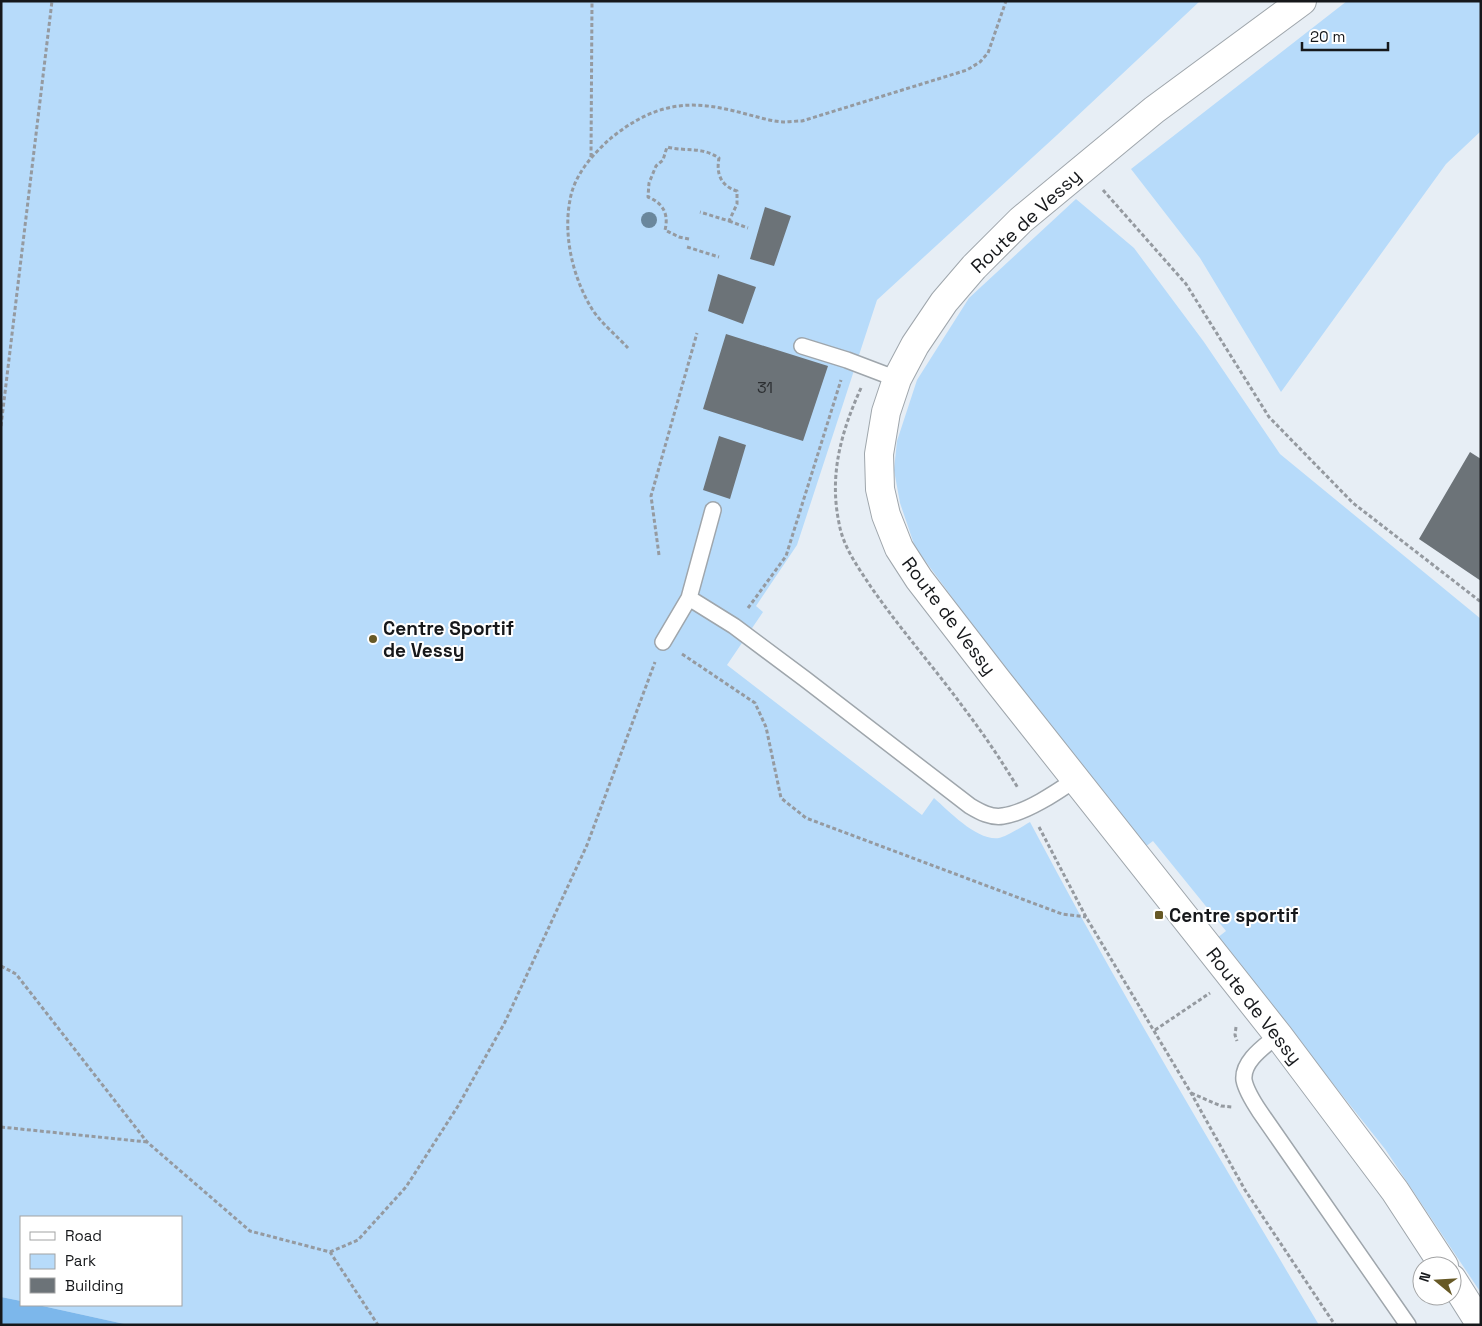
<svg xmlns="http://www.w3.org/2000/svg" width="1482" height="1326" font-family="'Space Grotesk',sans-serif">
	<style>
		.green { fill: #b7dbfa }
		.water { fill: #7cb7eb }
		.building { fill: #6c7378 }
		.lines { fill: none; stroke-linecap: round; stroke-linejoin: round }
		.service-casing { stroke: #9fa6ac; stroke-width: 18 }
		.tertiary-casing { stroke: #9fa6ac; stroke-width: 30 }
		.path { stroke: #959aa0; stroke-width: 3; stroke-dasharray: 4 2.5; stroke-linecap: butt }
		.service { stroke: #fff; stroke-width: 15 }
		.tertiary { stroke: #fff; stroke-width: 28 }
		.tree { fill: #6a879c }
		.poi-dot { fill: #675926; stroke: #fff; stroke-width: 2 }
		.labels { text-anchor: middle; dominant-baseline: central; stroke-width: 4; stroke-linejoin: round; paint-order: stroke }
		.number-label { font-size: 16px; fill: #2c2f32 }
		.street-label { font-size: 19px; fill: #16181b; stroke: #fff }
		.poi-label { font-size: 19px; font-weight: bold; fill: #16181b; stroke: #fff; text-anchor: start }
	</style>
	<rect width="100%" height="100%" fill="#e7eef5"/>
	<path class="green" d="M1 1H1200L1057 135 877 300 797 545 756 606 763 612 727 665 922 815 934 798C950 812 977 841 999 838 1006 837 1023 826 1030 822 1120 993 1220 1159 1319 1325H129L38 1305H181V1217H21V1301L1 1297Z
		M1347 1H1481V131L1446 164 1281 392 1200 258 1131 169Z
		M1076 199 1134 248 1204 342 1280 454 1481 619V1293L1385 1149 1217 938 1226 931 1153 841 1145 847 996 657 915 547 900 503 894 470 897 441 917 380 969 298Z"/>
	<path class="water" d="M1 1297 21 1301V1305H38L129 1325H1Z"/>
	<path class="building" d="M765 207 791 216 774 266 750 259Z
		M718 274 756 287 743 324 708 311Z
		M726 334 828 366 803 441 703 409Z
		M719 436 746 445 730 499 703 490Z
		M1470 452 1481 459V581L1419 539Z"/>
	<g class="lines">
		<defs>
			<path id="service" d="M802 346 847 360 897 379
				M689 598 734 626 805 679 970 806C980 812 991 818 1003 816 1026 813 1057 792 1076 779
				M663 642 689 598 713 510
				M1278 1035C1265 1046 1242 1061 1244 1080 1246 1091 1254 1103 1260 1112L1408 1325"/>
			<path id="tertiary" d="M1302 1 1154 110 1021 220 974 267 944 302 915 345 897 379 886 412 879 454 880 489 886 515 899 548 919 579 997 680 1278 1035 1395 1191 1444 1266
				M1452 1279 1481 1325"/>
		</defs>
		<use href="#service" class="service-casing"/>
		<use href="#tertiary" class="tertiary-casing"/>
		<path class="path" d="M591 157 592 1
			M1103 190 1186 284 1269 417 1353 503 1481 602
			M729 221 748 228
			M689 239 679 237 665 230C669 214 663 203 648 197L649 183 656 166 663 160 667 147C688 152 700 146 719 158 716 174 721 186 737 191V204L729 221 700 212
			M687 247 719 257
			M628 348C618 337 600 322 592 309 573 278 563 236 570 200 574 175 593 154 611 138 631 122 653 109 679 106 701 103 724 108 746 114 758 117 770 121 783 122 789 122 796 121 802 121L967 70 980 62 988 53 1006 1
			M861 388C841 432 829 475 839 523 843 547 858 567 871 587 900 629 933 666 963 707 983 733 1001 760 1018 788
			M1 426 52 1
			M659 555 651 496 697 333
			M748 608 786 556 841 380
			M682 654 755 703 766 727 781 798 806 818 1062 914 1086 917
			M1039 827 1086 917 1191 1093 1245 1190 1335 1325
			M1 966 16 974 147 1142 250 1231 330 1252 378 1325
			M1236 1027 1235 1035 1237 1041
			M1155 1030 1210 993
			M1191 1093 1221 1106 1232 1107
			M1 1127 147 1142
			M330 1252 358 1240 406 1187 458 1106 505 1022 587 845 655 662"/>
		<use href="#service" class="service"/>
		<use href="#tertiary" class="tertiary"/>
	</g>
	<circle class="tree" cx="649" cy="220" r="8"/>
	<g class="poi-dot">
		<circle cx="373" cy="639" r="5"/>
		<rect x="1154" y="910" width="10" height="10" rx="2.5"/>
	</g>
	<g class="labels">
		<g class="number-label">
			<text x="765" y="387">31</text>
		</g>
		<g class="street-label">
			<text transform="translate(1026 221) rotate(-43)">Route de Vessy</text>
			<text transform="translate(949 616) rotate(53)">Route de Vessy</text>
			<text transform="translate(1254 1006) rotate(52)">Route de Vessy</text>
		</g>
		<g class="poi-label">
			<text x="383" y="628">Centre Sportif<tspan x="383" dy="22">de Vessy</tspan></text>
			<text x="1169" y="915">Centre sportif</text>
		</g>
	</g>
	<rect width="1482" height="1326" fill="none" stroke="#16181b" stroke-width="5"/>
	<rect x="20" y="1216" width="162" height="90" fill="#ffffff" stroke="#a2a3a4"/>
	<rect x="30" y="1232" width="25" height="8" fill="#ffffff" stroke="#a2a3a4"/>
	<text x="65" y="1241" font-size="15" fill="#16181b">Road</text>
	<rect x="30" y="1254" width="25" height="15" fill="#b7dbfa" stroke="#a2a3a4"/>
	<text x="65" y="1266" font-size="15" fill="#16181b">Park</text>
	<rect x="30" y="1278" width="25" height="15" fill="#6c7378" stroke="#a2a3a4"/>
	<text x="65" y="1291" font-size="15" fill="#16181b">Building</text>
	<g transform="translate(1437 1281) rotate(288)"><circle r="24" fill="#ffffff" stroke="#a2a3a4"/>
	<path d="M0-4L9 19L0 12L-9 19Z" fill="#675926"/>
	<text y="-8" font-size="14" font-weight="bold" text-anchor="middle" fill="#16181b">N</text>
	</g>
	<path d="M1302 42v8h86v-8" fill="none" stroke="#16181b" stroke-width="2.5"/>
	<text x="1310" y="42" font-size="15" fill="#16181b" stroke="#ffffff" stroke-width="4" paint-order="stroke">20 m</text>
</svg>
